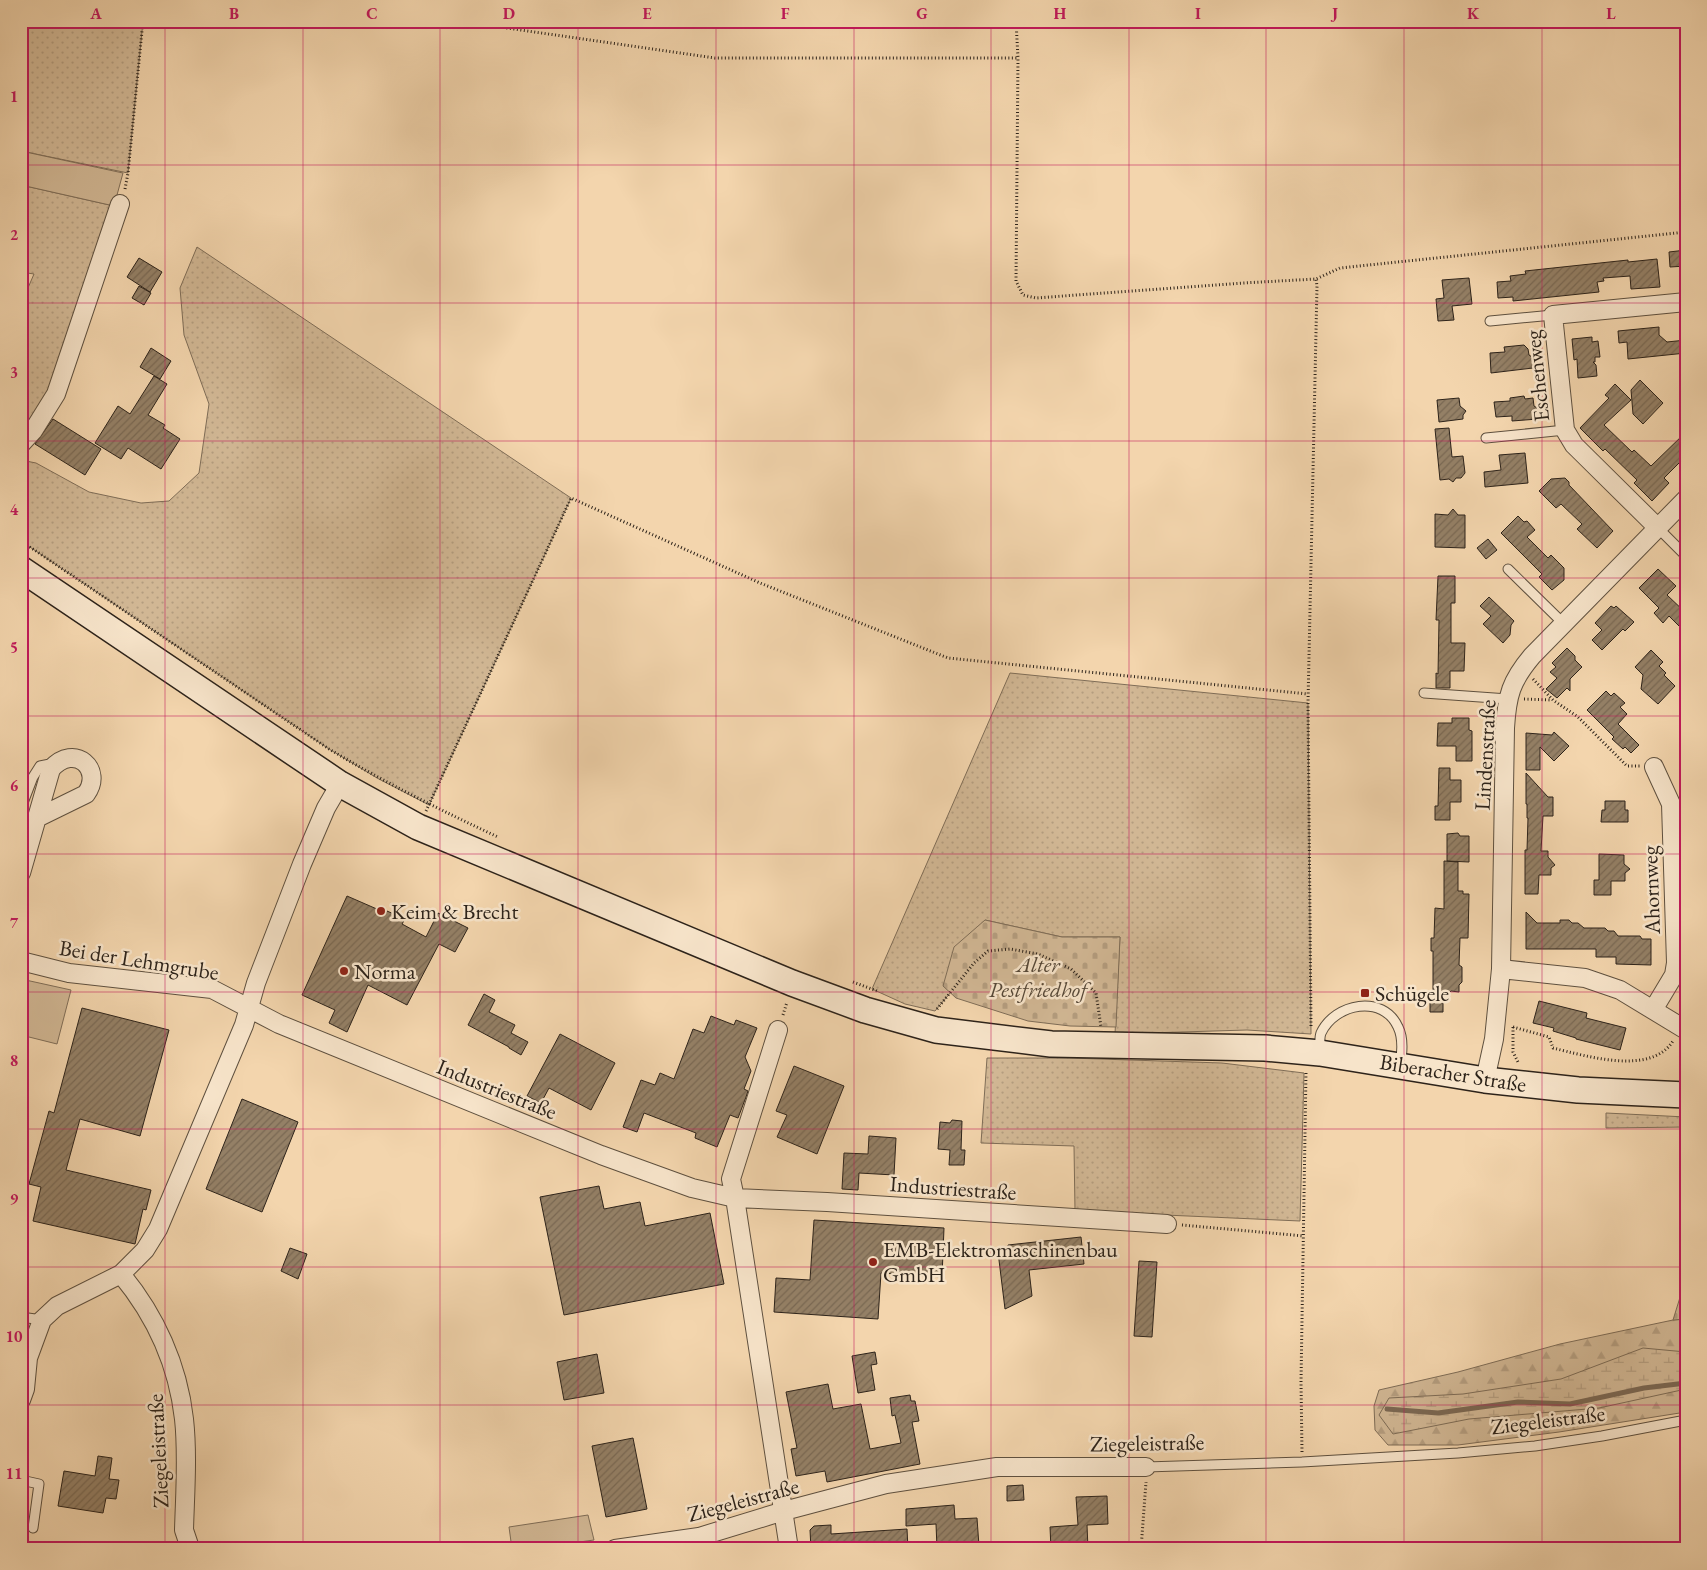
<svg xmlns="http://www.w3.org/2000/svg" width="1707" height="1570" font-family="'EB Garamond',serif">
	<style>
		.grass { fill: url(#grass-dots); stroke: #7f6d57 }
		.forest { fill: url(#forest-firs); stroke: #7f6d57 }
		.wetland { fill: url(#wetland-marsh); stroke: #7f6d57 }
		.cemetery { fill: url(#cemetery-stones); stroke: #7f6d57 }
		.garden { fill: #d1b794; stroke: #7f6d57 }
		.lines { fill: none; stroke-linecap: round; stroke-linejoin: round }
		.stream { stroke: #7c6954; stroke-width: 5 }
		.building { fill: url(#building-hatch); stroke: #2d231a }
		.lane-casing { stroke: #5e503f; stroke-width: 11 }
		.street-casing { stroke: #5e503f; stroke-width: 20 }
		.secondary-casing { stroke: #2d231a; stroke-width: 28 }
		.path { stroke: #2d231a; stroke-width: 3; stroke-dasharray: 1 2.5; stroke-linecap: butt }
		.lane { stroke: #f7e4ca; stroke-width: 9 }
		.street { stroke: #f7e4ca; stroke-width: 18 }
		.secondary { stroke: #f7e4ca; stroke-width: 25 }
		.grid { fill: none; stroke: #c2185b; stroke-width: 1; stroke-opacity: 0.55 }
		.poi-dot { fill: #8f2418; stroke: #f7e4ca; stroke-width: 2 }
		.labels { text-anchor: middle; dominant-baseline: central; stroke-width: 5; stroke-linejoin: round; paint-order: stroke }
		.street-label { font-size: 22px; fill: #2d231a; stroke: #f7e4ca }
		.poi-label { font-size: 22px; fill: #2d231a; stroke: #f7e4ca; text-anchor: start }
		.park-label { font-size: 22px; font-style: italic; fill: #564838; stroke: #f7e4ca }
		.neatline { fill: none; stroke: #c2185b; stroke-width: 2 }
		.grid-label { font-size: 16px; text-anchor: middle; font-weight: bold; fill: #c2185b }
	</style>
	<defs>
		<pattern id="grass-dots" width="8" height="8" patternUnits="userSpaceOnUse" patternTransform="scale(1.25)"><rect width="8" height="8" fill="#d1b794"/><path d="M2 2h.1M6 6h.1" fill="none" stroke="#b49d7f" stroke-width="1.8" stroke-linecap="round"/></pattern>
		<pattern id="forest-firs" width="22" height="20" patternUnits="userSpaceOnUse" patternTransform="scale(1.25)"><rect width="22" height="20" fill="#d1b794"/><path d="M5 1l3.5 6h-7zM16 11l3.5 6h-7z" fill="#b49d7f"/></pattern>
		<pattern id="wetland-marsh" width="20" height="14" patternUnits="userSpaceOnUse" patternTransform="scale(1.25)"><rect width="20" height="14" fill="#d1b794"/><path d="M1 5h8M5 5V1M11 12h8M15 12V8" fill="none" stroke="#b49d7f"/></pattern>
		<pattern id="cemetery-stones" width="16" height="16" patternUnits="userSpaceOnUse" patternTransform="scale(1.25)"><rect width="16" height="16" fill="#d1b794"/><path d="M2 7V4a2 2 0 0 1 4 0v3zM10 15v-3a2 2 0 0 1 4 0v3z" fill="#b49d7f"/></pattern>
		<pattern id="building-hatch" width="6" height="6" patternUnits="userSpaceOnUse" patternTransform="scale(1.25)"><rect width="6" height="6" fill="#948066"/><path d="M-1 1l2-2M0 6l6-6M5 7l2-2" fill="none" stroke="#796853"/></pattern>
	</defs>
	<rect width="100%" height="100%" fill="#f3d5ad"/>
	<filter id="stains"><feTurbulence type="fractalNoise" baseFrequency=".004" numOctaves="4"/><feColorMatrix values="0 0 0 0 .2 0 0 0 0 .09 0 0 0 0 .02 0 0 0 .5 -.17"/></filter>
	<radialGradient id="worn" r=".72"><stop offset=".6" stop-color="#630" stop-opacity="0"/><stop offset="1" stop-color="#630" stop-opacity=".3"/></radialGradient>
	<path class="grass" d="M21 21H143L128 173 21 151Z
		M21 185 114 206 50 396 21 439V304L34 274 21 272Z
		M197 247 571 498 429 805 377 778 329 749 21 541V460L36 463 89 492 141 503 169 501 199 473 209 404 184 335 180 288Z
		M1010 673 1308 703 1311 1034 1247 1030 1115 1034 1120 937H1062L985 920 943 985 951 992 935 1011 905 1004 872 989Z
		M987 1058H1069L1222 1063 1304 1073 1300 1221 1075 1211 1074 1146 981 1143Z
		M1606 1113 1686 1117V1127L1606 1128Z"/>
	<path class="forest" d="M1686 1319V1412L1559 1432 1458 1445H1388L1375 1430 1374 1406 1379 1390 1458 1372 1560 1344 1673 1320Z"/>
	<path class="wetland" d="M1643 1348 1686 1352V1389L1599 1408 1469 1419 1393 1434 1379 1415 1389 1398 1463 1394 1561 1379Z"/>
	<path class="cemetery" d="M985 920 1062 937H1120L1116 1027 1070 1026 1028 1021 956 998 943 986 954 947Z
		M1686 1278V1319L1673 1320Z"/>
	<path class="garden" d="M21 151 123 173 114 206 21 185Z
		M21 979 71 990 57 1044 21 1035Z
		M588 1515 594 1540 528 1549H512L509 1527Z"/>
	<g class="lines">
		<path class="stream" d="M1387 1409 1438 1413 1518 1402 1570 1404 1644 1388 1686 1383"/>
	</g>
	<path class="building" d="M1686 250V266L1670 267 1669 252Z
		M139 258 162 272 150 292 127 277Z
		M1657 259 1660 287 1631 289 1630 276 1603 278 1604 281 1597 282 1599 292 1513 301V297L1498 298 1497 282 1511 281 1510 276 1526 274 1525 271 1628 260V262Z
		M1469 278 1472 304 1452 306 1454 320 1438 321 1436 299 1444 298 1442 280Z
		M139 286 151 293 144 305 132 298Z
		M1659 327V335L1667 342 1686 340V353L1628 359 1627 342 1619 343 1618 331Z
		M1592 337V342L1598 341 1600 357H1595V362H1593L1596 365 1597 376 1578 378 1577 359 1574 360 1572 339Z
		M1524 345 1528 349 1529 355 1532 357 1533 368 1491 373 1490 353 1505 352 1504 347Z
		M151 348 171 361 160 379 140 367Z
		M154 376 167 384 148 415 165 425 163 428 180 439 161 469 128 448 121 459 95 443 118 406 130 414Z
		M1640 380 1663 403 1643 424 1633 414 1631 390Z
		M1615 384 1631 400 1604 425 1632 452 1634 450 1651 466 1686 432V456L1664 478 1669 483 1652 501 1634 483 1637 480 1605 449 1603 451 1580 428 1609 398 1605 395Z
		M1524 396 1525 399 1533 398 1534 406 1537 408 1538 419 1512 421V416L1496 417 1494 402 1510 401V398Z
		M1459 398 1460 406 1466 411 1463 415V419L1439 422 1437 400Z
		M53 419 101 449 85 475 35 444Z
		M1449 428 1452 457 1463 456 1465 473 1461 478H1456L1453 482 1449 479 1440 480 1435 429Z
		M1525 453 1528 483 1485 487 1484 472 1501 470 1499 455Z
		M1565 478 1569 482V485L1613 531 1597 548 1577 529 1582 524 1561 504 1556 508 1539 491 1551 479Z
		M1453 509 1458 515H1465V548L1435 547V514L1448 515Z
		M1518 516 1524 522 1527 521 1535 530 1527 537 1548 558 1551 555 1564 568V580L1552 590 1539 577 1542 574 1501 533Z
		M1488 539 1497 550 1486 559 1477 548Z
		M1658 569 1676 586 1667 595 1686 613V619L1679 626 1669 616 1663 623 1654 613 1659 608 1639 588Z
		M1438 576H1455V603H1451V643H1465L1464 671H1450V688H1436V673L1438 674 1439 620H1436Z
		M1489 597 1514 621 1511 625 1510 635 1503 643 1483 624 1491 616 1480 606Z
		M1611 606 1614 608 1616 606 1634 622 1625 631 1623 629 1602 650 1592 640 1602 630 1595 623Z
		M1567 648 1575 656V660L1582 667 1570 679V691L1567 688 1557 698 1546 689 1557 678 1550 672 1556 667 1552 663Z
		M1651 650 1663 662 1659 666 1666 673 1664 675 1675 686 1658 704 1641 689 1643 675 1635 667Z
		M1606 691 1611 696 1614 693 1625 703 1620 707 1627 714 1618 724 1639 745 1631 753 1625 747 1623 749 1612 739 1614 737 1587 710Z
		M1452 718H1469V730L1472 731V761H1456V746H1437L1438 723H1452Z
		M1554 732 1569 746 1554 761 1540 747V770H1526V733L1552 735Z
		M1439 768H1450V780H1461V802H1450V820H1435V806H1438Z
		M1526 773 1548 797H1553V816H1543L1541 851H1548V857L1555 865 1551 868V875H1539L1538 894H1525V850H1527L1528 818H1527V804H1526Z
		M1605 801H1625V810H1628V822H1601L1602 810H1605Z
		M1458 833 1460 836H1469V862L1447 861V834Z
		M1599 854 1624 855V864L1630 869 1625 873V881H1611V895H1594V880H1599Z
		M1444 861 1458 862V891H1463V894H1469L1468 938H1460L1459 965 1462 967V982L1459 985V992L1451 991 1443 999V1012H1430V999H1433V951H1431V938H1434L1435 908 1444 909Z
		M347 896 386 913 387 911 405 919 402 924 426 937 438 913 468 928 455 952 439 944 407 1005 368 985 347 1032 329 1023 335 1010 302 995Z
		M1526 912 1537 923H1560V920H1569L1572 923H1578L1584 928H1605L1608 931H1614L1618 936H1640L1642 939H1651V965L1616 964V957H1596V949H1526Z
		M484 994 495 1000 489 1012 515 1025 511 1033 528 1042 521 1055 509 1048V1047L468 1025Z
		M1539 1001 1587 1013 1586 1018 1626 1028 1620 1050 1576 1039V1038L1553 1031 1554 1028 1533 1023Z
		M82 1008 169 1030 140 1136 80 1119 66 1170 151 1190 146 1210 143 1209 135 1244 33 1221 41 1187 29 1184 49 1111 54 1113Z
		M711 1016 734 1025 736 1020 757 1028 745 1057 751 1071 744 1089 748 1091 746 1097 738 1118 730 1115 717 1147 695 1138 696 1133 644 1113 637 1132 623 1127 641 1080 655 1085 660 1073 674 1079 693 1029 704 1033Z
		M560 1034 615 1063 591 1110 549 1088 541 1103 527 1096Z
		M794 1066 844 1086 817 1154 777 1137 787 1115 776 1111Z
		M242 1099 298 1122 262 1212 206 1189Z
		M952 1120 962 1121 961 1150H965L964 1165H949L950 1150 938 1149 940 1122 950 1123Z
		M869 1136 896 1138 894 1175 859 1173 858 1190 842 1189 844 1153 868 1154Z
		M599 1186 604 1209 640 1202 645 1226 710 1213 724 1284 564 1315 540 1197Z
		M814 1220 944 1228 942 1277 881 1273 878 1319 774 1312 776 1278 810 1280Z
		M1081 1237 1084 1264 1029 1270 1032 1296 1005 1309 998 1252 1008 1251V1245Z
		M290 1248 307 1254 298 1279 281 1271Z
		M1139 1261 1157 1262 1152 1337 1134 1336Z
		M875 1352 877 1364 871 1365 875 1390 858 1393 852 1356Z
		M597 1354 604 1393 564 1400 557 1362Z
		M828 1384 833 1409 861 1404 870 1449 901 1443 895 1415 892 1416 890 1398 910 1395 911 1401H915L919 1421 912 1422 920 1464 827 1482 825 1471 796 1476 791 1449 797 1448 786 1392Z
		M633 1438 647 1509 606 1517 592 1446Z
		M98 1456 112 1458 109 1479 119 1480 116 1499 106 1498 103 1513 58 1506 64 1471 95 1476Z
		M1023 1485 1024 1500 1007 1501V1486Z
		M1107 1496 1108 1524 1087 1525 1088 1549H1051L1050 1527 1078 1525 1076 1497Z
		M954 1505 955 1519 977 1518 979 1546 937 1548 936 1524 906 1526V1509Z
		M831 1525V1534L907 1529 908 1549H811L810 1530 814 1526Z"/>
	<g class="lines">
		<defs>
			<path id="lane" d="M1490 321 1553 315
				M1486 438 1565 430
				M1658 528 1686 556
				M1508 569 1564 624
				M1424 693 1508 699
				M21 808 33 777 40 766 55 763
				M1320 1052C1320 1047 1319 1038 1321 1033 1335 1003 1383 994 1398 1027 1404 1039 1402 1054 1400 1066
				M21 1317 42 1320
				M1146 1467 1302 1462 1458 1453 1535 1446 1602 1436 1686 1420
				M21 1480 39 1484 33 1528"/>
			<path id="street" d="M21 444 33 431 56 394 120 204
				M1658 528 1574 445 1565 430 1553 315 1686 302
				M21 873 51 769C75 742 104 770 86 794L37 818
				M21 961 69 973 212 989 279 1024 601 1155 692 1188 735 1198 789 1549
				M1501 969 1585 978 1620 990 1686 1030
				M1653 1010 1674 975 1676 963 1671 804 1654 767
				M778 1030 731 1179 735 1198 827 1202 1167 1224
				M1485 1080 1494 1039 1501 969 1505 728C1507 695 1511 681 1532 656L1686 499
				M121 1274C155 1315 178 1365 184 1419 188 1455 185 1494 184 1530L189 1545 192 1549
				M21 1400 25 1389 28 1358 42 1320 57 1306 121 1274 145 1250 158 1229 244 1025 256 983 302 864 326 808 340 784
				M615 1549 699 1537 784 1511 886 1484 997 1467H1146"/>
			<path id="secondary" d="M21 569 340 784 418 827 792 983 865 1010 936 1030 1051 1044 1265 1048 1320 1053 1485 1080 1578 1090 1686 1095"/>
		</defs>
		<use href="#lane" class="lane-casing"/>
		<use href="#street" class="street-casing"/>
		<use href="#secondary" class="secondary-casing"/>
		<path class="path" d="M458 21 715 58H1018
			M1016 21 1018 58 1016 281 1023 295 1036 298 1243 283 1316 279 1340 268 1686 232
			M125 189 128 173 143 21
			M21 541 329 749C384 782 440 810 498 837
			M1533 679 1553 700 1578 717 1627 766H1640
			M1524 699 1552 700
			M426 811 571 498 760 583 948 658 1308 694
			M853 982 877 991
			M937 1009 974 963 988 951 1010 949 1038 954 1071 969 1096 993 1101 1027
			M783 1015 787 1002
			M1311 1026 1308 703 1317 286 1316 279
			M1513 1027 1549 1037 1553 1048C1586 1056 1651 1076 1673 1041
			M1513 1027V1052L1519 1064
			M1182 1225 1304 1236
			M1302 1452 1301 1382 1306 1071
			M1141 1549 1146 1482"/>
		<use href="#lane" class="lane"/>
		<use href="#street" class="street"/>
		<use href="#secondary" class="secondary"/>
	</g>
	<path class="grid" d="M165 21V1549M303 21V1549M440 21V1549M578 21V1549M716 21V1549M854 21V1549M991 21V1549M1129 21V1549M1266 21V1549M1404 21V1549M1542 21V1549M21 165H1686M21 303H1686M21 441H1686M21 578H1686M21 716H1686M21 854H1686M21 992H1686M21 1129H1686M21 1267H1686M21 1405H1686"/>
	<g class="poi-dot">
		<circle cx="381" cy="911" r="5"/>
		<circle cx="344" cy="971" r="5"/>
		<rect x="1360" y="988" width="10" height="10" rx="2.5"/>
		<circle cx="873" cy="1262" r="5"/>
	</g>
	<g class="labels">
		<g class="street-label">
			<text transform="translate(1537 376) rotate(-96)">Eschenweg</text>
			<text transform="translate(1485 755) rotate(-87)">Lindenstraße</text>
			<text transform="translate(1651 890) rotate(-92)">Ahornweg</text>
			<text transform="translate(139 960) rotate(9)">Bei der Lehmgrube</text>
			<text transform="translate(1453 1073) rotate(9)">Biberacher Straße</text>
			<text transform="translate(497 1089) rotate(22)">Industriestraße</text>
			<text transform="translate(953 1188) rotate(4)">Industriestraße</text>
			<text transform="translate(1548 1420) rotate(-7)">Ziegeleistraße</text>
			<text transform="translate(1147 1443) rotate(-1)">Ziegeleistraße</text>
			<text transform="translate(158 1451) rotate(-93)">Ziegeleistraße</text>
			<text transform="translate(743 1500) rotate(-15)">Ziegeleistraße</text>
		</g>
		<g class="poi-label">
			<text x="391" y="911">Keim &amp; Brecht</text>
			<text x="354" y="971">Norma</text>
			<text x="1375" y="993">Schügele</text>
			<text x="883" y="1249">EMB-Elektromaschinenbau<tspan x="883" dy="25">GmbH</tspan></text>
		</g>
		<g class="park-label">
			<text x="1038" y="964">Alter<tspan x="1038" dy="25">Pestfriedhof</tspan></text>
		</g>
	</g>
	<rect width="1707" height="1570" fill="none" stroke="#f3d5ad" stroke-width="55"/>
	<rect x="28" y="28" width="1652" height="1514" class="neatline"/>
	<g class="grid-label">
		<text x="96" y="19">A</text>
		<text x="234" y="19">B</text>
		<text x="372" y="19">C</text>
		<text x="509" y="19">D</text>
		<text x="647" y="19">E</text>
		<text x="785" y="19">F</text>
		<text x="922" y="19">G</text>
		<text x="1060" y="19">H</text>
		<text x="1198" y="19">I</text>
		<text x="1335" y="19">J</text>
		<text x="1473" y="19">K</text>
		<text x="1611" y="19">L</text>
		<text x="14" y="102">1</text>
		<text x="14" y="240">2</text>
		<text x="14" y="378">3</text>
		<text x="14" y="515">4</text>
		<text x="14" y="653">5</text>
		<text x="14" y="791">6</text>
		<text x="14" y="928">7</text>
		<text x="14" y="1066">8</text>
		<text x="14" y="1204">9</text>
		<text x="14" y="1342">10</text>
		<text x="14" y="1479">11</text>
	</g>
	<rect width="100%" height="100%" filter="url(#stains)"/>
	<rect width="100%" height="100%" fill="url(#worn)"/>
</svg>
